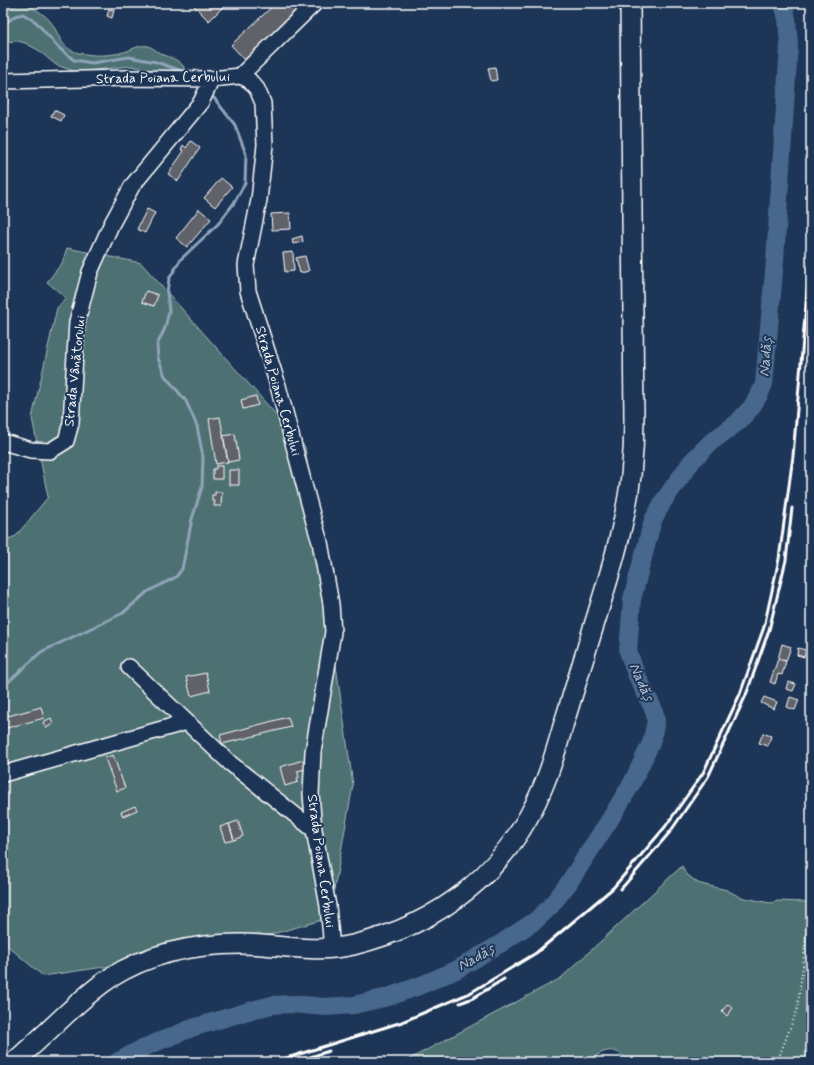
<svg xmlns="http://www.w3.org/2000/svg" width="814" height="1065" font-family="Mynerve,sans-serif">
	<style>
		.green { fill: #4d7172; stroke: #a6b8b8 }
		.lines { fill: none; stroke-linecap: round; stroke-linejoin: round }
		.stream { stroke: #90a4ba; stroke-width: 3 }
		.river { stroke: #46678c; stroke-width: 18 }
		.building { fill: #61626b; stroke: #fff }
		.minor-casing { stroke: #fff; stroke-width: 18 }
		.major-casing { stroke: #fff; stroke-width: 22 }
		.path { stroke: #fff; stroke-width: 2; stroke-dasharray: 1 3; stroke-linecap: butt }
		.minor { stroke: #1d3557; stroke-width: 15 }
		.major { stroke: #1d3557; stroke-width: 19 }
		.rail { stroke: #fff; stroke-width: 3 }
		.labels { text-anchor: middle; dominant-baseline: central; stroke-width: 4; stroke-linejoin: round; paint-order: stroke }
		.street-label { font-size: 14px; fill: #fff; stroke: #1d3557 }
		.water-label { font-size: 15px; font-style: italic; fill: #b5c2d1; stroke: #1d3557 }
	</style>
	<rect width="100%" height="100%" fill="#1d3557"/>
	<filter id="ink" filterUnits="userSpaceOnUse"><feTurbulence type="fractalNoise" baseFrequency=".025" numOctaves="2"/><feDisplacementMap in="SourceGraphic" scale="8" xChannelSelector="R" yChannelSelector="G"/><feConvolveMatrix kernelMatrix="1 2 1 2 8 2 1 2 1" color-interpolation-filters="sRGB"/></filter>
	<g filter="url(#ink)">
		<path class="green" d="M21 4C33 7 46 14 53 25 61 39 61 48 79 53 94 56 109 56 124 52 132 50 139 44 148 46 154 48 158 53 164 55 173 59 178 59 184 67V71L160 72 131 66 77 72 56 65 38 50 25 43 18 41 3 42V16L13 6Z
			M67 248 141 263 305 447 353 785 329 918 213 951 43 976 3 942V541L16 536 48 497 32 418 57 308 66 298 47 282 62 263Z
			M682 866 685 873 698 883 705 885 727 890 740 897 770 903 778 901 805 902 811 900V1062H630C614 1045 604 1049 588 1062H404L561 978Z"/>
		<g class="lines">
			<path class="stream" d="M3 25 15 16 23 14 36 22 59 48 74 60 92 63 129 57 156 62 182 71 186 73
				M3 687 41 652 123 613 147 592 176 577 182 569 192 519 202 487 203 457 197 426 186 401 165 376 158 358 157 345 165 328 169 311 167 292 169 279 181 259 218 224 234 203 245 183 246 154 235 125 214 98"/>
			<path class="river" d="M117 1062 145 1047 192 1028 252 1010 272 1005 292 1004 325 1007 354 1005 388 997 419 986 456 970 500 944 535 921 550 907 568 884 609 821 632 783 651 743 656 721 654 710 636 674 628 651 632 599 653 520 664 500 692 461 711 442 737 423 751 408 759 395 764 384 775 260 789 45 787 19 783 3"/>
		</g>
		<path class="building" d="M197 3H227L209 21 194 6Z
			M276 3H307L245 60 231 45Z
			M109 9 114 10 112 18 107 16Z
			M495 67 497 80 491 81 488 68Z
			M3 98 8 99 6 111H3Z
			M54 110 64 115 61 121 51 116Z
			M191 141 200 148 178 181 168 174 184 151 181 149 183 145 186 148Z
			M221 178 232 187 215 207 204 198Z
			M147 209 155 213 145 233 137 229Z
			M199 209 211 219 187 247 176 238Z
			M290 213 291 229 272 230 271 214Z
			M302 236 303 242 293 244 292 239Z
			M293 252 294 271 285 272 283 253Z
			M305 256 309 271 300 273 296 258Z
			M146 291 158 295 154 306 142 302Z
			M256 396 258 405 243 409 241 400Z
			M220 417 228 462 216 464 209 419Z
			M235 434 239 460 228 462 223 436Z
			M216 466H222V479H213V469H216Z
			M229 470H239V485H229Z
			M215 492H222L221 506H214L215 501H212V495H215Z
			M782 644 791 647 786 661 778 659Z
			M798 648 806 650 804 657 797 655Z
			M778 659 786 661 782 675 778 674 775 684 770 682Z
			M206 673 210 691 191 696 186 677Z
			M788 682 796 684 793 691 786 689Z
			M764 697 777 702 774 709 761 703Z
			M790 697 799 700 795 710 787 707Z
			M41 707 44 718 3 729V713L7 712 8 716Z
			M288 717 291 727 222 744 220 735Z
			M51 718 53 724 46 728 43 722Z
			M763 733 771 736 768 746 759 743Z
			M113 755 125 788 117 791 105 758Z
			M303 760 306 769 297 771 299 777 297 778 298 782 285 786 280 767Z
			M135 806 137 810 123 816 121 812Z
			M238 821 243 836 234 840 229 824Z
			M229 824 234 840 225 842 220 827Z
			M728 1004 733 1008 727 1016 722 1011Z"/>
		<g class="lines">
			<defs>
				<path id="minor" d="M240 76 315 3
					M3 81 126 78 212 79 240 76 249 80 257 89 263 103 265 145 259 200 246 265 248 291 277 382 314 522 320 542 331 604 333 632 313 752 311 794 314 830 328 906 332 948
					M3 442 31 450 50 451 66 441 71 423 77 322 90 272 111 225 132 186 201 102 212 79
					M129 667 230 763 314 830
					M3 774 187 722"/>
				<path id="major" d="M14 1062C31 1047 47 1032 63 1017 78 1003 93 989 110 978 149 953 195 944 241 944 278 944 316 954 353 945 440 924 507 872 542 789 551 769 557 747 563 726 571 700 579 674 587 648 604 592 624 534 631 476 633 457 634 438 634 420L630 3"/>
			</defs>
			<use href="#minor" class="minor-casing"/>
			<use href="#major" class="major-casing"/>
			<path class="path" d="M777 1062 797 1010 803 965 807 923 811 913"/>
			<use href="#minor" class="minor"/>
			<use href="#major" class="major"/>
			<path class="rail" d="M621 889 670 832 708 777 746 695 769 630 786 560 792 508
				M460 1003 473 998 504 979
				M274 1062 402 1022 470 993 536 953 613 888 665 827 703 773 740 694 764 627 779 559 793 456 811 246
				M295 1062 329 1051"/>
		</g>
	</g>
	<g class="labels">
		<g class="street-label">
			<text transform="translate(163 78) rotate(-1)">Strada Poiana Cerbului</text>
			<text transform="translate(75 371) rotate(-84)">Strada Vânătorului</text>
			<text transform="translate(278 391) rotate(74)">Strada Poiana Cerbului</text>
			<text transform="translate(321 861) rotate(82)">Strada Poiana Cerbului</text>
		</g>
		<g class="water-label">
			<text transform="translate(766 357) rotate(-86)">Nadăș</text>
			<text transform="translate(641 682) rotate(66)">Nadăș</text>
			<text transform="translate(476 958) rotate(-29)">Nadăș</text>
		</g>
	</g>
	<rect width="814" height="1065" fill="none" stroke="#1d3557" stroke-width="16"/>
	<rect x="8" y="8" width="798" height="1049" fill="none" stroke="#fff" stroke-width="1.5" filter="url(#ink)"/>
</svg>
